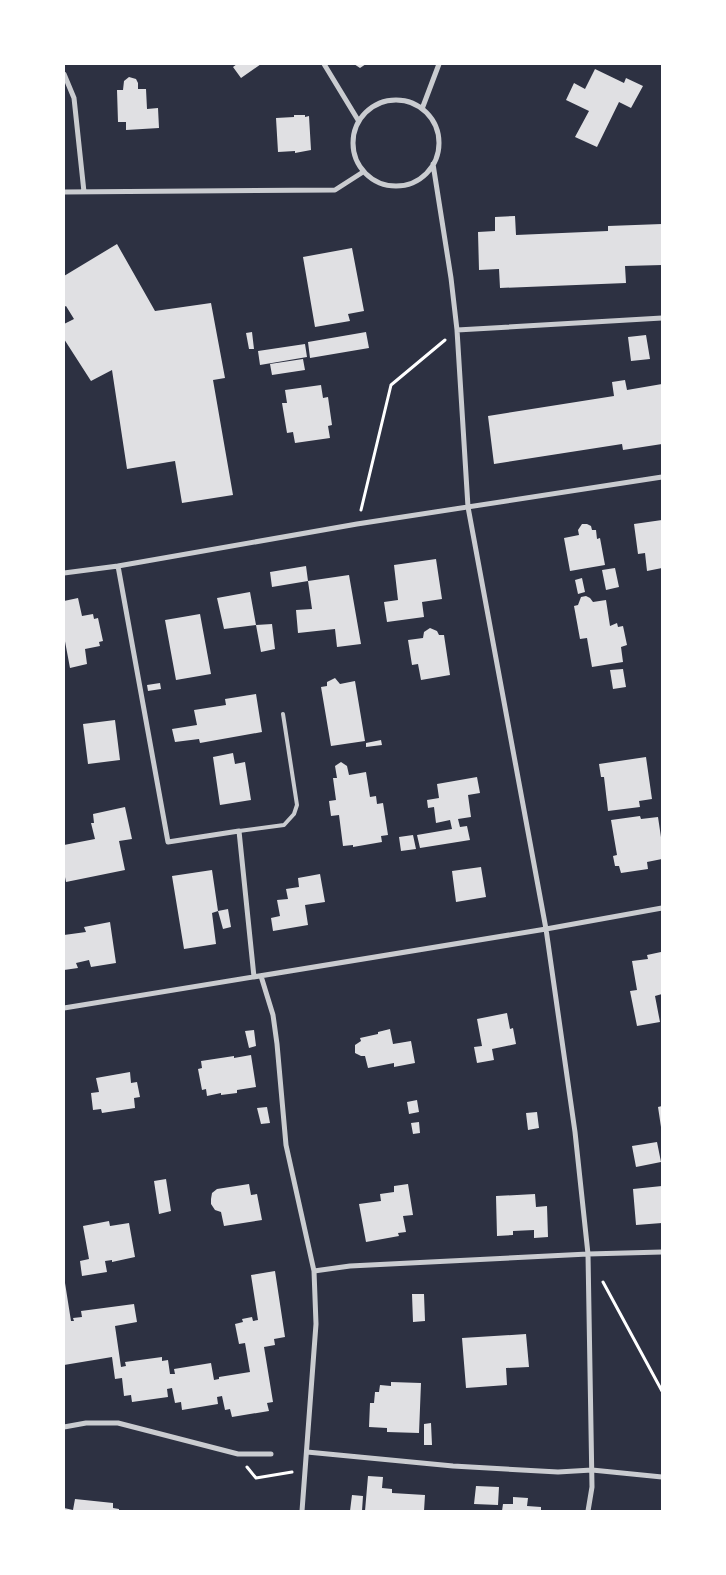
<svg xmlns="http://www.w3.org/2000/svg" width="726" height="1575" font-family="Rubik,sans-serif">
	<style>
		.building { fill: #e0e0e3 }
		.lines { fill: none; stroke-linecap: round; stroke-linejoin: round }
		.path { stroke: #fff; stroke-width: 3 }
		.service { stroke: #caccd0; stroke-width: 4 }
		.minor { stroke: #caccd0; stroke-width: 5 }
	</style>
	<rect width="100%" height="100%" fill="#2d3142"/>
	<path class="building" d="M237 64H261L241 78 233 67Z
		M354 64H366L360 68Z
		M595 69 624 83 626 78 643 86 631 108 619 102 597 147 575 137 589 111 566 100 574 83 585 89Z
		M129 77 136 79 138 83V89H146L147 109 158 108 159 128 126 130V122H118L117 90H123L124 81Z
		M294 115H305V117L309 116 311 150 295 153V151L278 152 276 118 294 117Z
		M515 216 516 235 608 231V226L662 224V265L625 266 626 283 500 288 499 269 479 270 478 232 495 231V217Z
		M117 244 155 311 211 303 225 378 213 380 233 495 182 503 175 461 127 469 112 370 91 381 64 339V324L74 319 66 306 64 307V276Z
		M352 248 364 311 348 314 350 321 315 327 303 257Z
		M252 332 254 349H249L246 333Z
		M366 332 369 348 310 358 308 342Z
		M646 335 650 359 631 361 628 337Z
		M305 344 307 357 260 365 258 351Z
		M303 359 305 370 272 375 270 364Z
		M625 380 627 390 662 384V444L623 450 622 444 494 464 488 416 614 396 612 382Z
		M321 385 323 398 328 397 332 425 328 426 330 438 295 443 293 432 287 433 282 403H287L285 390Z
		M662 520V568L647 571 645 553 638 554 634 524Z
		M582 524H587L591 526 592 530H596L597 539 600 538 605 565 570 571 564 538 579 535 578 530Z
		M436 559 442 599 422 602 424 617 387 622 384 602 398 600 394 565Z
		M306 566 308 581 349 575 361 644 337 647 335 629 298 633 296 610 312 609 308 581 272 587 270 572Z
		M615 568 619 587 606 590 602 570Z
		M582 578 585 592 578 594 575 580Z
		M250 592 256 625 224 629 217 598Z
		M586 596 590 598 593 602 606 600 610 626 617 623 618 627 623 626 627 645 621 647 623 662 592 667 587 638 580 639 574 606 578 605 581 597Z
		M78 598 82 616 93 614 94 619 98 618 103 641 99 642 100 646 85 649 87 664 70 668 64 636V601Z
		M200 614 211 674 176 680 165 620Z
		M272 624 275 649 261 652 256 625Z
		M430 628 437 631 439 635H444L450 675 421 680 418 664 412 665 408 640 423 638 424 632Z
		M623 669 626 687 613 689 610 670Z
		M335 678 340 684 355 681 365 741 331 746 321 687 327 686V682Z
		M160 683 161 689 148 691 147 685Z
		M256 694 262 732 200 743 199 739 175 742 172 729 197 725 194 710 226 705 225 699Z
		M115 720 120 760 88 764 83 724Z
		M381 740 382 745 366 747V743Z
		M233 753 235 764 245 762 251 800 220 805 213 757Z
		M646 757 652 799 639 801 640 807 608 811 604 777H601L599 764Z
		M341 762 347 766 349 775 366 772 370 797 376 796 377 804 383 803 388 835 381 836 382 842 353 847V845L343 846 339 815 331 816 329 801 336 800 333 778H337L335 766Z
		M477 777 480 793 468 795 471 817 458 819 460 827 467 826 470 840 420 848 417 835 452 829 450 820 436 823 434 807 428 808 427 800 439 798 437 784Z
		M125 807 132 839 119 841 125 870 66 882 64 872V845L95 839 91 823H94L93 814Z
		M640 816 641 819 658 817 662 844V859L647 862 648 869 621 873 619 866H615L613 856 617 855 611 820Z
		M413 835 416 849 401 851 399 837Z
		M481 867 486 897 456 902 452 871Z
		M212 870 218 911 212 913 216 944 184 949 172 876Z
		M320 874 325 902 305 905 308 925 273 931 271 918 280 916 277 900 288 899 286 889 299 887 298 878Z
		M228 909 231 927 223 929 218 911Z
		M110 922 116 963 91 967 89 960 76 963 78 968 64 970V935L86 932 84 927Z
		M661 952 662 956V994L655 996 660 1022 637 1026 630 991 637 990 632 961 648 959 647 955Z
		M507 1013 510 1029 513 1028 516 1044 492 1049 494 1060 477 1063 474 1047 482 1046 477 1019Z
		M390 1029 393 1044 411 1041 415 1063 394 1067V1063L368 1068 365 1056H361L355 1053V1045L361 1041 360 1038 378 1034V1032Z
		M254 1030 256 1046 249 1048 245 1031Z
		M251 1055 256 1087 237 1090V1093L221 1095V1093L207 1096 206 1089 202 1090 198 1069 202 1068 201 1061 234 1056V1058Z
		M130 1072 131 1083 137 1082 140 1097 134 1098 135 1108 102 1113 101 1109 93 1110 91 1093 99 1092 96 1078Z
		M417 1100 419 1112 409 1114 407 1102Z
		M662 1106V1127H661L658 1107Z
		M267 1107 270 1123 261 1124 257 1108Z
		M537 1112 539 1128 528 1130 526 1113Z
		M419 1122 420 1133 413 1134 411 1123Z
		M657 1142 661 1162 636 1167 632 1146Z
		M166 1179 171 1211 159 1214 154 1181Z
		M249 1184 251 1195 257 1194 262 1220 224 1226 221 1212 215 1210 211 1204V1199L212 1193 217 1189Z
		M408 1184 413 1215 403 1216 406 1232 398 1233 399 1236 366 1242 359 1204 381 1201 380 1194 394 1192V1186Z
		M662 1186V1223L636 1225 633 1189Z
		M535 1194 536 1207 547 1206 548 1237 534 1238V1230L513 1231V1235L497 1236 496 1196Z
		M109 1221 110 1226 129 1223 135 1257 112 1262V1260L105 1261 107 1272 82 1276 80 1261 89 1259 83 1226Z
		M275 1271 285 1337 274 1339 275 1345 264 1347 273 1402 267 1403 269 1411 232 1417 230 1409 225 1410 222 1396 217 1397 218 1404 182 1410 181 1402 175 1403 172 1388 167 1389 168 1397 132 1402 131 1395 124 1396 122 1378 115 1379 112 1357 64 1365 65 1283 71 1321H74L73 1318 82 1317 81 1311 134 1304 137 1322 115 1326 121 1367 126 1366 125 1362 162 1357V1361L168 1360 170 1374H175L174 1369 211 1363 214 1380 219 1379V1377L250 1372 245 1343 239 1344 235 1324 243 1322 242 1319 252 1317 253 1321 258 1320 251 1275Z
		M412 1294H424L425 1321 413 1322Z
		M526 1334 529 1367 506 1368 507 1385 466 1388 462 1338Z
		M391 1382 421 1383 419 1433 387 1432V1428L369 1427 370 1403H374L375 1392H379L380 1385 391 1386Z
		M431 1423 432 1445H424V1424Z
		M368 1476 383 1477 382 1488 392 1489V1493L425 1495 424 1511H365Z
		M476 1486 499 1487 498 1505 474 1504Z
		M352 1495 363 1496 362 1511H350Z
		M513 1497 528 1498 527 1506 541 1507V1511H502L503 1504H513Z
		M75 1499 113 1503V1508L119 1509V1511H64V1508L73 1510Z"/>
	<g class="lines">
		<path class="path" d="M361 510 391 385 445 340
			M603 1282 662 1391
			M247 1467 256 1478 292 1472"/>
		<path class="service" d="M239 831 284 825 294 814 297 805 283 714"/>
		<path class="minor" d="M324 64 358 120
			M64 74 74 98 84 192
			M353 143a43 43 0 1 1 86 0a43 43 0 1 1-86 0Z
			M422 109 439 64
			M433 164 451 278 457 330 468 507 546 929 575 1132 588 1254 592 1487 588 1511
			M64 192 335 190 363 172
			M457 330 662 318
			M118 566 168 842 239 831 254 977
			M64 573 118 566 357 524 662 477
			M261 976 273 1015 277 1044 286 1145 314 1271 316 1324 302 1511
			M64 1008 546 929 662 908
			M314 1271 350 1266 588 1254 662 1252
			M64 1427 86 1423H118L238 1454H271
			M307 1452 453 1466 558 1472 592 1470 662 1477"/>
	</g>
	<rect width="726" height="1575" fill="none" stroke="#ffffff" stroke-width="130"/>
</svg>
